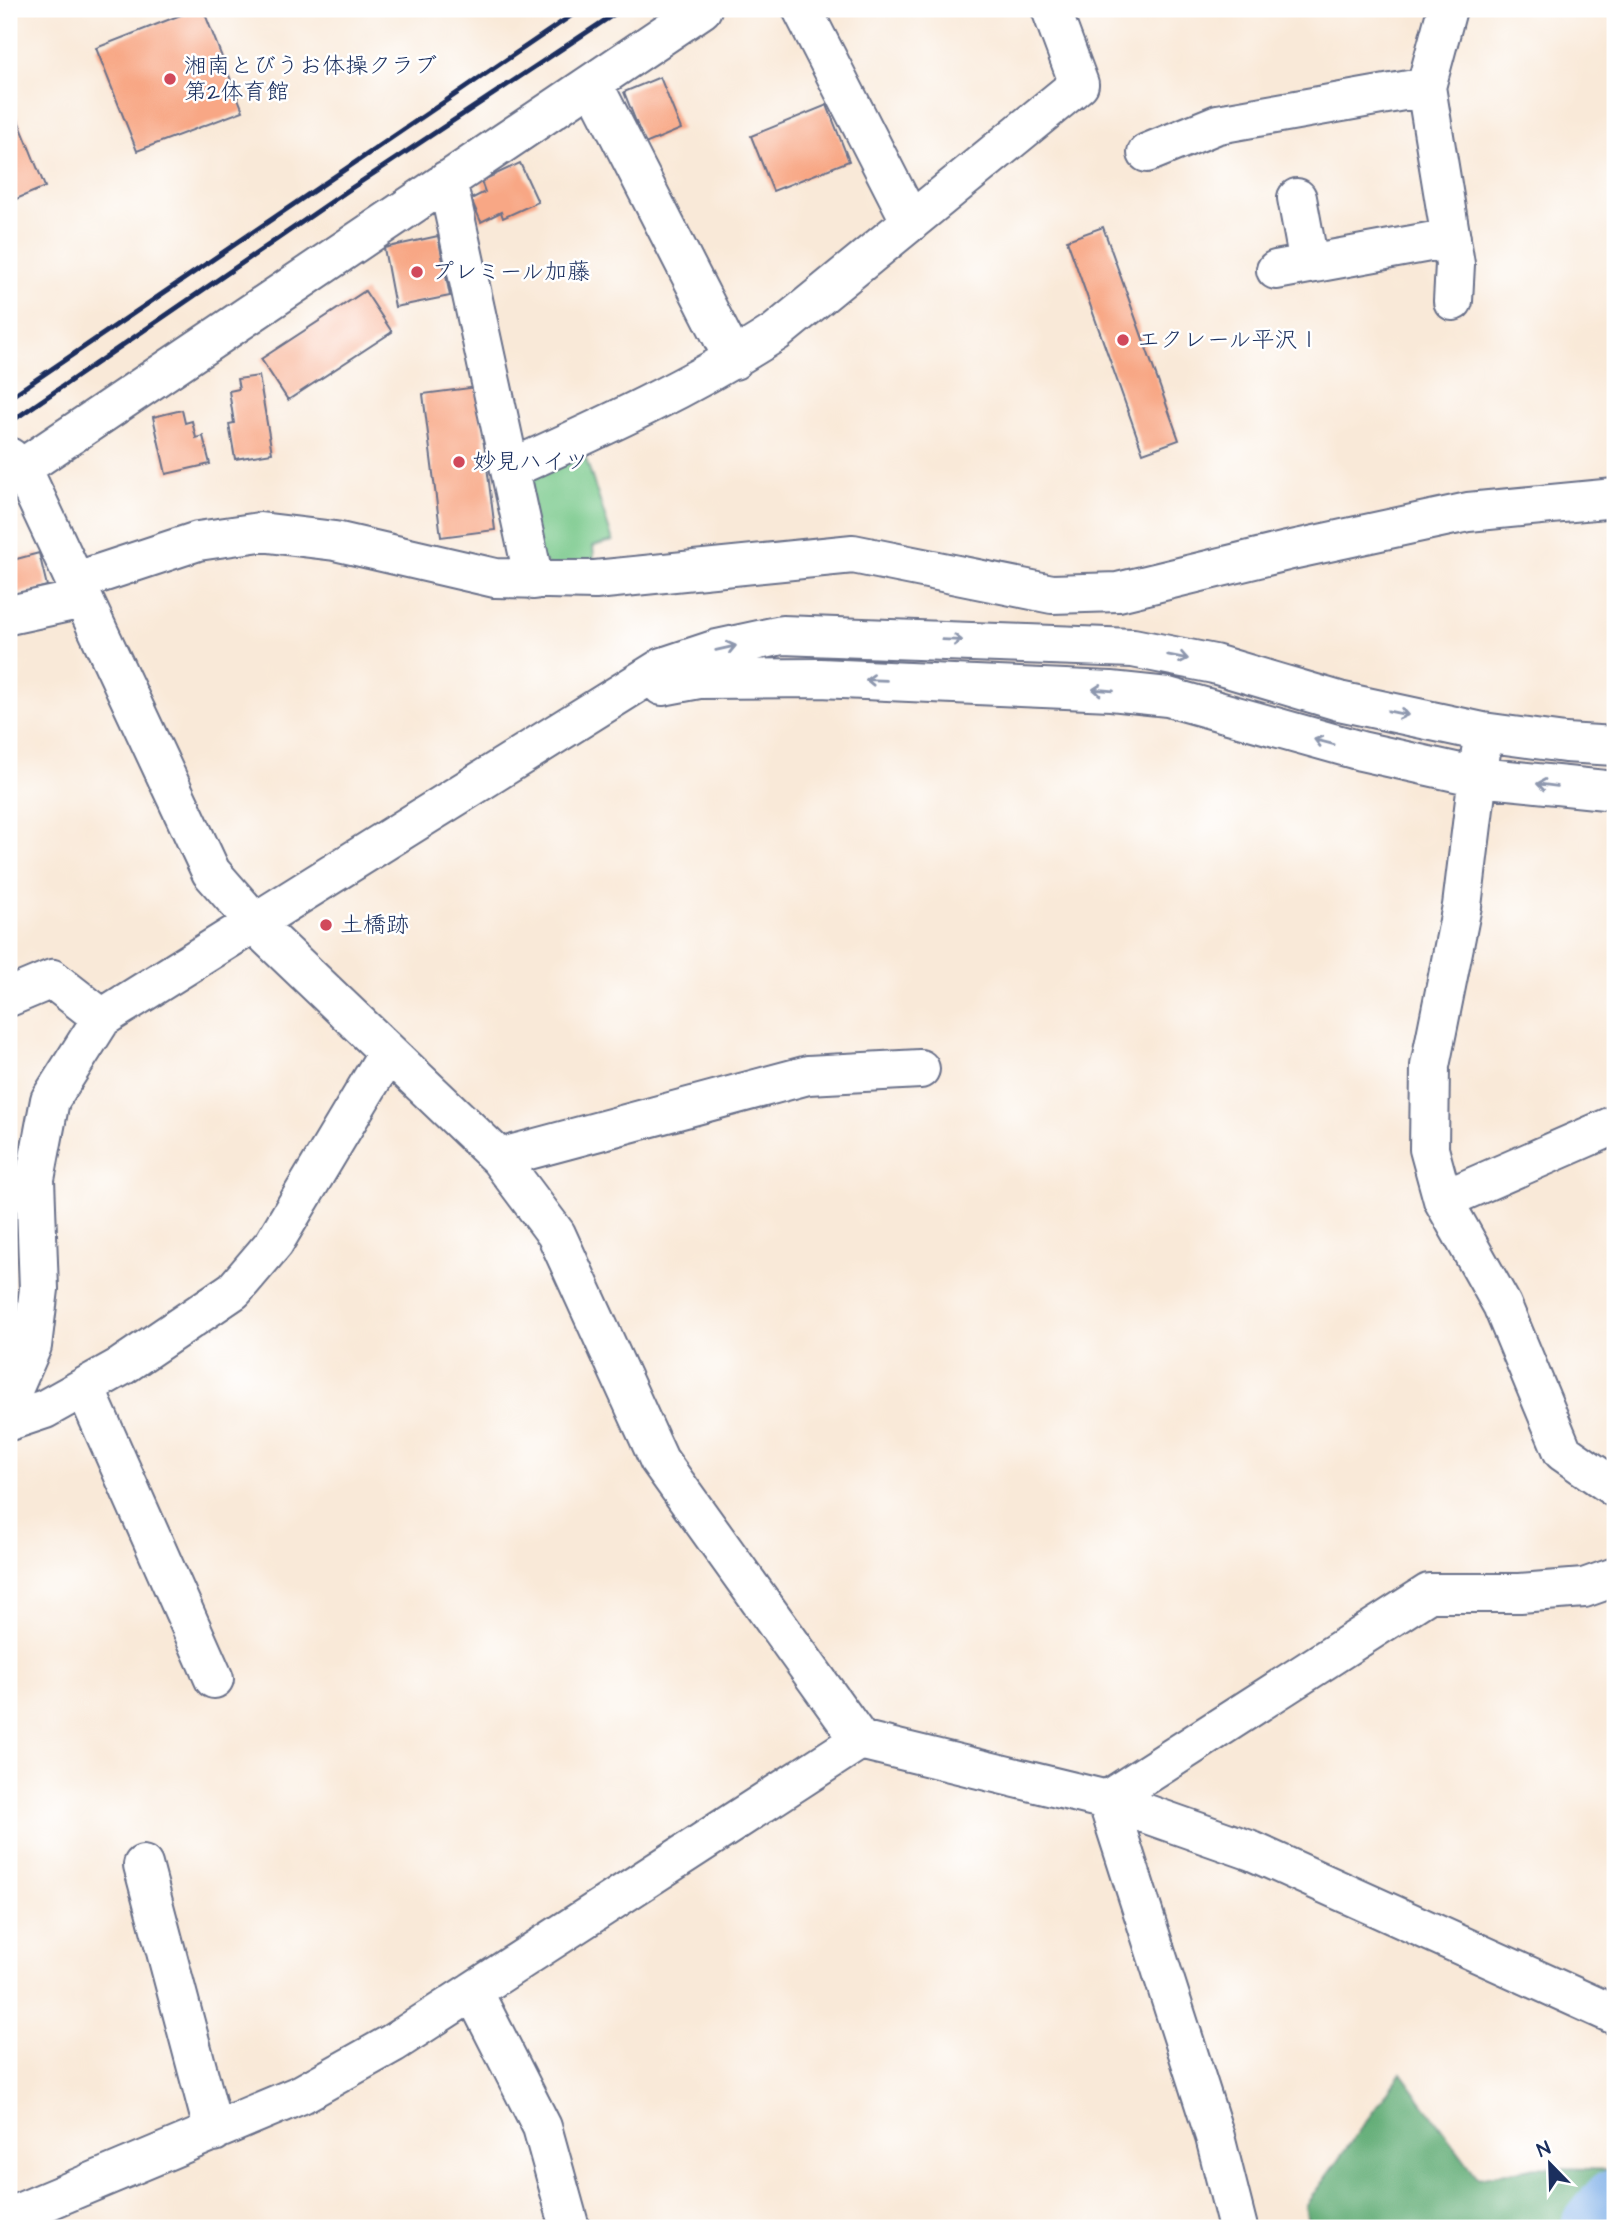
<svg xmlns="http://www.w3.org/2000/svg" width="1624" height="2237" font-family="'Architects Daughter','Klee One',sans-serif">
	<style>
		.green { fill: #76c788; stroke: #487b73; stroke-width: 2 }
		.forest { fill: #60ac74; stroke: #3e6e69; stroke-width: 2 }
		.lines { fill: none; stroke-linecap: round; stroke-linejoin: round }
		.river { stroke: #7bade7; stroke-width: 68 }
		.building { fill: #f8a785 }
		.minor-casing { stroke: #697089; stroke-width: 42 }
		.minor { stroke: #fff; stroke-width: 38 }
		.rail { stroke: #1b2f5e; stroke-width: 5 }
		.oneway { stroke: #8d97ae }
		.poi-dot { fill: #d1495b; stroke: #fff; stroke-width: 2.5 }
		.labels { text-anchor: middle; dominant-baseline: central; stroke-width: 5; stroke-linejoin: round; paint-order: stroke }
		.poi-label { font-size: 23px; fill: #1b2f5e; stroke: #fff; text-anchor: start }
	</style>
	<rect width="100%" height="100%" fill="#fff"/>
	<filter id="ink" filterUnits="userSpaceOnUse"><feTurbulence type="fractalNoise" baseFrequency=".0143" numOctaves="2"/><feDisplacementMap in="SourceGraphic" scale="14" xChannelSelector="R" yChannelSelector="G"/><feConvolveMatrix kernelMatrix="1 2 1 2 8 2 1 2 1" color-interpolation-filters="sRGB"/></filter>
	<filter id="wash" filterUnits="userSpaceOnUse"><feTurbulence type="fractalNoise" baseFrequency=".00686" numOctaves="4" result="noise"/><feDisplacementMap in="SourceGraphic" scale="28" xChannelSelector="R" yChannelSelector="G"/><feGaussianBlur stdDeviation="1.57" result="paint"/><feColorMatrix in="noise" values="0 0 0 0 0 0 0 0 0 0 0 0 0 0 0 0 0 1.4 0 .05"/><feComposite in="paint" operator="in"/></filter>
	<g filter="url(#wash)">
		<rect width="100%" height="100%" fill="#f9e9d8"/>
		<path class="green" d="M583 450 613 541 593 546 595 569 554 570 536 554 523 479Z"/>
		<path class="forest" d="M1401 2073 1478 2178 1536 2167 1615 2170V2228H1309L1305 2206Z"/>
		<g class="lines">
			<path class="river" d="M1595 2228 1615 2203"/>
		</g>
		<g id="blocks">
			<path class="building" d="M196 9H203L243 111 137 151 96 48Z
				M660 77 681 129 645 144 624 92Z
				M827 105 849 161 773 191 751 136Z
				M14 110 45 187 9 202V112Z
				M520 163 538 202 503 218 501 212 481 222 471 199 485 192 481 181Z
				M1103 227 1179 440 1143 453 1067 240Z
				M438 236 450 296 395 307 384 248Z
				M365 291 392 332 288 400 261 359Z
				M259 376 272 453 235 459 229 424 234 423 229 391 239 389 237 379Z
				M477 387 495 530 441 537 423 394Z
				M182 410 185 423 192 421 196 438 203 436 210 464 166 474 153 417Z
				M39 553 47 586 9 596V561Z"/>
		</g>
	</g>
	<g filter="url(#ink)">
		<use href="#blocks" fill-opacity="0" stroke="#697089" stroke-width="2"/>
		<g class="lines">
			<defs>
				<path id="minor" d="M802 9 911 222
					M1447 9 1426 87 1455 264 1453 301
					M593 84 734 360
					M1147 153 1218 124 1426 87
					M447 180 534 580
					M1297 198 1309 263
					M1276 270 1451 238
					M9 457 22 468 211 872 267 936 499 1158 556 1234 659 1460 860 1740 1107 1800 1252 1851 1615 2015
					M22 468 702 9
					M510 469C601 428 692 387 776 332L1079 84 1051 9
					M77 581 198 541 260 532 335 541 495 578 595 580 853 554 1052 594 1118 592 1287 551 1468 512 1615 498
					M9 615 83 599
					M662 686 699 679 820 678 1111 691 1168 697 1361 751 1478 777 1615 791
					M1481 751 1462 906 1430 1066 1429 1149 1443 1200 1502 1305 1563 1452 1615 1488
					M9 997 52 979 102 1018
					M499 1158 808 1075 920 1069
					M1443 1200 1615 1125
					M85 1388 214 1679
					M9 1399 32 1346 39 1289 35 1179 50 1100 102 1018 663 667 717 649 782 635 1133 648 1214 664 1339 701 1483 732 1565 743 1615 746
					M9 1421 45 1409 122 1366 234 1290 274 1243 387 1054
					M143 1865 214 2132
					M473 1991 542 2127 570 2228
					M9 2217 302 2094 393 2043 860 1740
					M1238 2228 1215 2137 1107 1800 1429 1593H1520L1584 1588 1615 1577"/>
			</defs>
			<use href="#minor" class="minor-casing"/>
			<use href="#minor" class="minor"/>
			<path class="rail" d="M9 398 581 9
				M9 423 353 187 622 9"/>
		</g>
		<defs><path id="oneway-shaft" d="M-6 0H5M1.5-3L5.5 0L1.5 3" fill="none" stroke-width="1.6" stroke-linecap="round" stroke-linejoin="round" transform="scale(1.75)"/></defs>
		<g class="oneway">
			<use href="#oneway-shaft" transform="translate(952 640) rotate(2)"/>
			<use href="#oneway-shaft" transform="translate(726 648) rotate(-13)"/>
			<use href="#oneway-shaft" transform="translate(1178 657) rotate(11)"/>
			<use href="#oneway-shaft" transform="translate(876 680) rotate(-178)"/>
			<use href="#oneway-shaft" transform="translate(1103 690) rotate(-175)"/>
			<use href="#oneway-shaft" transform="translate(1398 713) rotate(12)"/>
			<use href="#oneway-shaft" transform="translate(1324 742) rotate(-165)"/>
			<use href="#oneway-shaft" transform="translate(1547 785) rotate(-173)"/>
		</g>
	</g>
	<g class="poi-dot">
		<circle cx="170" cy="79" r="7"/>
		<circle cx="417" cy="272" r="7"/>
		<circle cx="1123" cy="340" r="7"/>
		<circle cx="459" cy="462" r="7"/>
		<circle cx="326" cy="925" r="7"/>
	</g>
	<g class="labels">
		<g class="poi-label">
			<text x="184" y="66">湘南とびうお体操クラブ<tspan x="184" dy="26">第2体育館</tspan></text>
			<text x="431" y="272">プレミール加藤</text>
			<text x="1137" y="340">エクレール平沢Ⅰ</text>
			<text x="473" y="462">妙見ハイツ</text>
			<text x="340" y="925">土橋跡</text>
		</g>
	</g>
	<rect width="1624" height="2237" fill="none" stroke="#fff" stroke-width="35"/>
	<g transform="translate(1550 2164) rotate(337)" stroke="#ffffff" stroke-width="5" paint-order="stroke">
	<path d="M0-5L12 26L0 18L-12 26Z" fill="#1b2f5e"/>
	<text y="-10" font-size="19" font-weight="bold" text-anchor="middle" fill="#1b2f5e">N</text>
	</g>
</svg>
